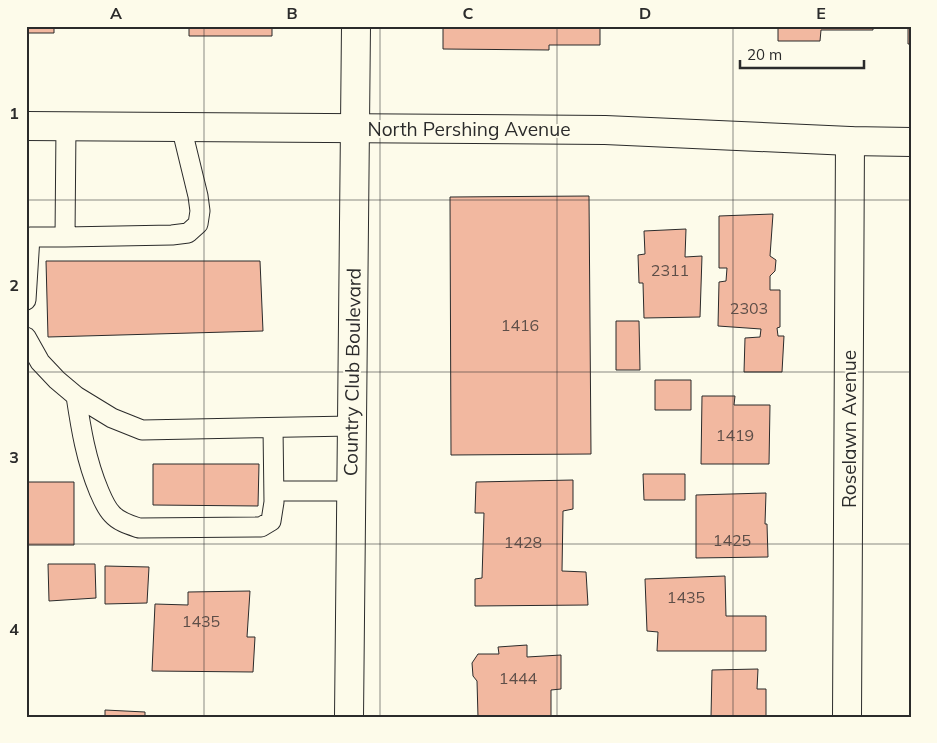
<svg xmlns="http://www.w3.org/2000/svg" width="937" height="743" font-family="Mulish,sans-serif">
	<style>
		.building { fill: #f2b8a0; stroke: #2b2b2b }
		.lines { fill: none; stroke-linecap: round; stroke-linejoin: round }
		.service-casing { stroke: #2b2b2b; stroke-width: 21 }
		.minor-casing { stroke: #2b2b2b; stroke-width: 30 }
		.tertiary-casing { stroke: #2b2b2b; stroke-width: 30 }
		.secondary-casing { stroke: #2b2b2b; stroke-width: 30 }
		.service { stroke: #fdfbea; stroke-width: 19 }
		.minor { stroke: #fdfbea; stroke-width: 28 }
		.tertiary { stroke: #fdfbea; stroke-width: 28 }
		.secondary { stroke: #fdfbea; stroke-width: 28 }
		.grid { fill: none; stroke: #2b2b2b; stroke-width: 1; stroke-opacity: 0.55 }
		.labels { text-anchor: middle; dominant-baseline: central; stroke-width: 4; stroke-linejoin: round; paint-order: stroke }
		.number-label { font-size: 16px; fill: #5d4e48 }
		.street-label { font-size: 19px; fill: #2b2b2b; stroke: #fdfbea }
		.neatline { fill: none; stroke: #2b2b2b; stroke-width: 2 }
		.grid-label { font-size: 16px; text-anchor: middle; font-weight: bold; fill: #2b2b2b }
	</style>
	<rect width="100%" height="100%" fill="#fdfbea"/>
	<path class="building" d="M26 26H54V33H26Z
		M189 26H272V36H189Z
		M443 26H600V45H549V50L443 49Z
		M778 26H873V30H821L820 41H778Z
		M908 26H911V44H908Z
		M589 196 591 454 451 455 450 197Z
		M773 214 770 256 776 260 775 271 770 276V290H780V327L777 328 778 336H784L782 372H744L745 338 760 337 761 329 718 326 719 282 726 281 727 268H719V216Z
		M686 229 685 257 702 256 700 317 644 318 643 283H639L638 255 645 254 644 231Z
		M46 261H260L263 331 48 337Z
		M616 321H639L640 370H616Z
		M26 349H28L27 416H26Z
		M655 380H691V410H655Z
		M702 396H735L734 405H770L769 464H701Z
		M153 464H259L258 506 153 505Z
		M643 474H685V500H644Z
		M573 480V509L563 511 562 571 586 572 588 605 475 606V579L482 578 484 513H475L476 482Z
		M26 482H74V545H26Z
		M766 493 765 524H767L768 557 696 558V495Z
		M48 564H95L96 598 49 601Z
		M105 566 149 567 147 603 105 604Z
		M725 576 726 616H766V651H657L658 632 647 631 645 579Z
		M250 591 247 637H255L253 672 152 671 155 604 188 605V592Z
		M527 645V657L561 655V689L551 690V717H478L477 681 473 676 472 663 478 654H499L498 647Z
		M758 669 757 689H766V717H711L712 670Z
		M105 710 145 712V717H105Z"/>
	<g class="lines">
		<defs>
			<path id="service" d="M65 237 172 235 188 233 198 224 200 211 198 196 181 126
				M26 300 30 237H65L66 126
				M26 337 40 362 57 380 76 396 112 418 142 430 352 426
				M76 396C81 429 86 460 99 491 102 498 106 508 112 514 119 522 130 525 139 528L261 527 271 521 274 502 273 428
				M274 491H351"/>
			<path id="minor" d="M847 717 850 141"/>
			<path id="tertiary" d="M349 717 356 26"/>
			<path id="secondary" d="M26 126 605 130 850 141 911 142"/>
		</defs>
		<use href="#service" class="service-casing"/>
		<use href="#minor" class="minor-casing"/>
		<use href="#tertiary" class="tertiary-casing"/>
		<use href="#secondary" class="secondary-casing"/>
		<use href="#service" class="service"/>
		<use href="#minor" class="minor"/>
		<use href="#tertiary" class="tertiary"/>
		<use href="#secondary" class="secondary"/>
	</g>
	<path class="grid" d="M204 26V717M380 26V717M557 26V717M733 26V717M26 200H911M26 372H911M26 544H911"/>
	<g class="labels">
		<g class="number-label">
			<text x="670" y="270">2311</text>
			<text x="749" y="308">2303</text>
			<text x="520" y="325">1416</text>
			<text x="735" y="435">1419</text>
			<text x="732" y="540">1425</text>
			<text x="523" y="542">1428</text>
			<text x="686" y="597">1435</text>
			<text x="201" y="621">1435</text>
			<text x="518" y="678">1444</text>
		</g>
		<g class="street-label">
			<text x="469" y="129">North Pershing Avenue</text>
			<text transform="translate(352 372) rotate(-89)">Country Club Boulevard</text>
			<text transform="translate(849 429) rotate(-90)">Roselawn Avenue</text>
		</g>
	</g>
	<rect width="937" height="743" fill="none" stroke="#fdfbea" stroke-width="55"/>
	<path d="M740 60v8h124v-8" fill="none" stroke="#2b2b2b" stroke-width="2.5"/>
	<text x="747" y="60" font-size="15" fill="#2b2b2b" stroke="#fdfbea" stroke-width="4" paint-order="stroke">20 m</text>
	<rect x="28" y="28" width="882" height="688" class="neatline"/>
	<g class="grid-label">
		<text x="116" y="19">A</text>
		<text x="292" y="19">B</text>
		<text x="468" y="19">C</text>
		<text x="645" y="19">D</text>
		<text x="821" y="19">E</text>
		<text x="14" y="119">1</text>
		<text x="14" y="291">2</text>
		<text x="14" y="463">3</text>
		<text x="14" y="635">4</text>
	</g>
</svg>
